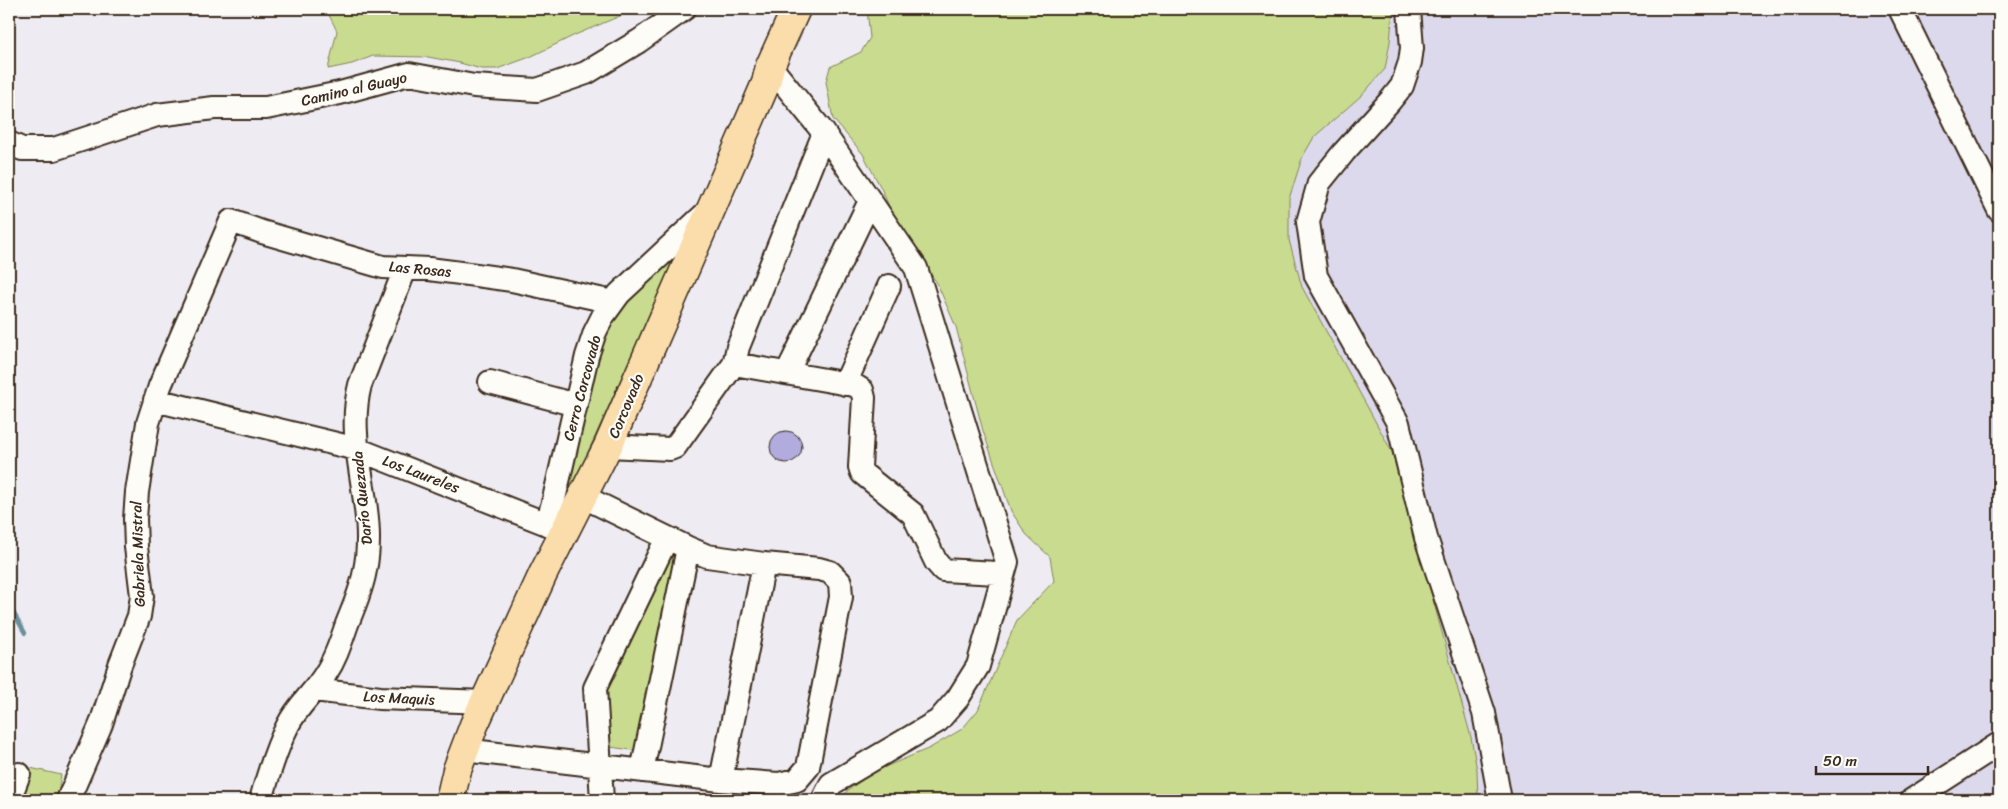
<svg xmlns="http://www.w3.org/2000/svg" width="2008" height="809" font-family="Sriracha,sans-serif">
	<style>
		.built { fill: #dcd9ec }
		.green { fill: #c9db8f; stroke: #828256 }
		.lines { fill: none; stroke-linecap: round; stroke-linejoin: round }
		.stream { stroke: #6d8f9c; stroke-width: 4.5 }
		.building { fill: #b1acdd; stroke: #3b2a1e }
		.minor-casing { stroke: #3b2a1e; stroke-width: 26 }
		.major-casing { stroke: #3b2a1e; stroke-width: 31 }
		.minor { stroke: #fdfcf7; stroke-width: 22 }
		.major { stroke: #faddab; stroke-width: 28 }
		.labels { text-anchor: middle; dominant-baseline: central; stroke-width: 4.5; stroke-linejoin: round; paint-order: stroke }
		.street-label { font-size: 15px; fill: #3b2a1e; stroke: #fdfcf7 }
	</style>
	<rect width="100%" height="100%" fill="#eeecf2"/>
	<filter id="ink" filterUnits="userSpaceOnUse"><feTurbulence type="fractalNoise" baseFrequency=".02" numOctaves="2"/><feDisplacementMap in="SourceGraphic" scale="10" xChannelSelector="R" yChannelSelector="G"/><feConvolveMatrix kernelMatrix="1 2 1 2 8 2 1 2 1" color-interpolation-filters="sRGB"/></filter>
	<g filter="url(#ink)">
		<path class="built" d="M1393 9H1999V800H1478L1477 770 1454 676 1423 570 1302 287 1289 240V199L1302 158 1314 137 1362 95 1385 69 1390 42Z"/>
		<path class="green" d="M326 9H630L620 16 575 35 530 57 497 69H481L460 63 428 57 373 56 352 64 328 69 337 31Z
			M867 9H1393L1390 42 1385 69 1362 95 1314 137 1302 158 1289 199V240L1302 287 1392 452 1471 737 1477 770 1478 800H841L847 791 873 772 930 748 962 729 978 710 1017 620 1054 581 1050 557 1026 534 1011 511 983 431 956 327 937 283 898 227 881 188 863 154 833 119 826 82 830 67 861 52 870 38Z
			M684 241 563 507 592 360 608 320Z
			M665 546 677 550 639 751 610 747 604 739 603 674Z
			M26 767 61 775 57 800H13Z"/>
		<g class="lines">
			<path class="stream" d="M9 605 25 633"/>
		</g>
		<path class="building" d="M770 447a16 16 0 1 1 32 0a16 16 0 1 1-32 0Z"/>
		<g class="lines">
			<defs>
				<path id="minor" d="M1409 9 1412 48 1410 62 1402 86 1390 101 1344 152 1319 183 1308 222 1316 276 1398 423 1426 538 1484 713 1500 800
					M1900 9 1999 210
					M9 143 22 149H54L157 115 214 108H266L340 93 409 74 474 86 537 90 586 73 639 41 684 9
					M734 364 854 385 862 390 864 398 860 467 862 473 913 514 936 562 943 570 997 573 1005 569 1007 562 916 268 824 133 770 66
					M787 373 870 201
					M490 382 576 405
					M845 384 889 286
					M155 400 357 449 547 524 564 534
					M608 446 670 449 675 447 734 364 738 347 824 133
					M547 524 554 499 587 356 595 332 603 316 619 294 708 211
					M314 690 380 698 485 702
					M464 750 721 780 779 784 797 780 808 767 841 597 840 582 830 572 819 569 764 564 707 556 688 548 584 497
					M642 771 688 548
					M721 780 764 564
					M9 800 19 774
					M68 800 101 724 120 665 139 616 142 596 136 547 135 519 137 492 148 423 160 386 231 221 262 232 383 267 429 269 476 275 512 280 613 302
					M261 800C268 775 276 748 288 725 298 705 315 692 326 673 336 658 341 641 347 624 354 606 362 589 365 570 378 508 344 446 360 385L405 269
					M602 800 595 688 667 538
					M823 800 831 784 938 721 958 698 978 666 1005 569
					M1912 800 1999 744"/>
				<path id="major" d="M450 800 457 770 474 725 543 574 608 446 766 83 770 66 796 9"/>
			</defs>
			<use href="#minor" class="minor-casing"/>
			<use href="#major" class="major-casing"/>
			<use href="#minor" class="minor"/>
			<use href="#major" class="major"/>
		</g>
	</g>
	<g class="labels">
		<g class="street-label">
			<text transform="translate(354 89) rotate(-13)">Camino al Guayo</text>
			<text transform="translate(420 269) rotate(5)">Las Rosas</text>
			<text transform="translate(582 388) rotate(-75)">Cerro Corcovado</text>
			<text transform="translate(626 406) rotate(-67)">Corcovado</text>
			<text transform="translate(421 474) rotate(21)">Los Laureles</text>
			<text transform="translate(362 498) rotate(-96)">Darío Quezada</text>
			<text transform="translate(138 554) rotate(-92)">Gabriela Mistral</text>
			<text transform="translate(399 698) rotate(3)">Los Maquis</text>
		</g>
	</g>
	<rect width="2008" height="809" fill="none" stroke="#fdfcf7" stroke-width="30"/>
	<rect x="15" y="15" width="1978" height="779" fill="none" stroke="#3b2a1e" stroke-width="2" filter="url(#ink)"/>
	<path d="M1816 766v8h112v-8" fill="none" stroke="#3b2a1e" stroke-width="2.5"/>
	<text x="1823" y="766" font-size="15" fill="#3b2a1e" stroke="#fdfcf7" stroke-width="4" paint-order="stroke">50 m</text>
</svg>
